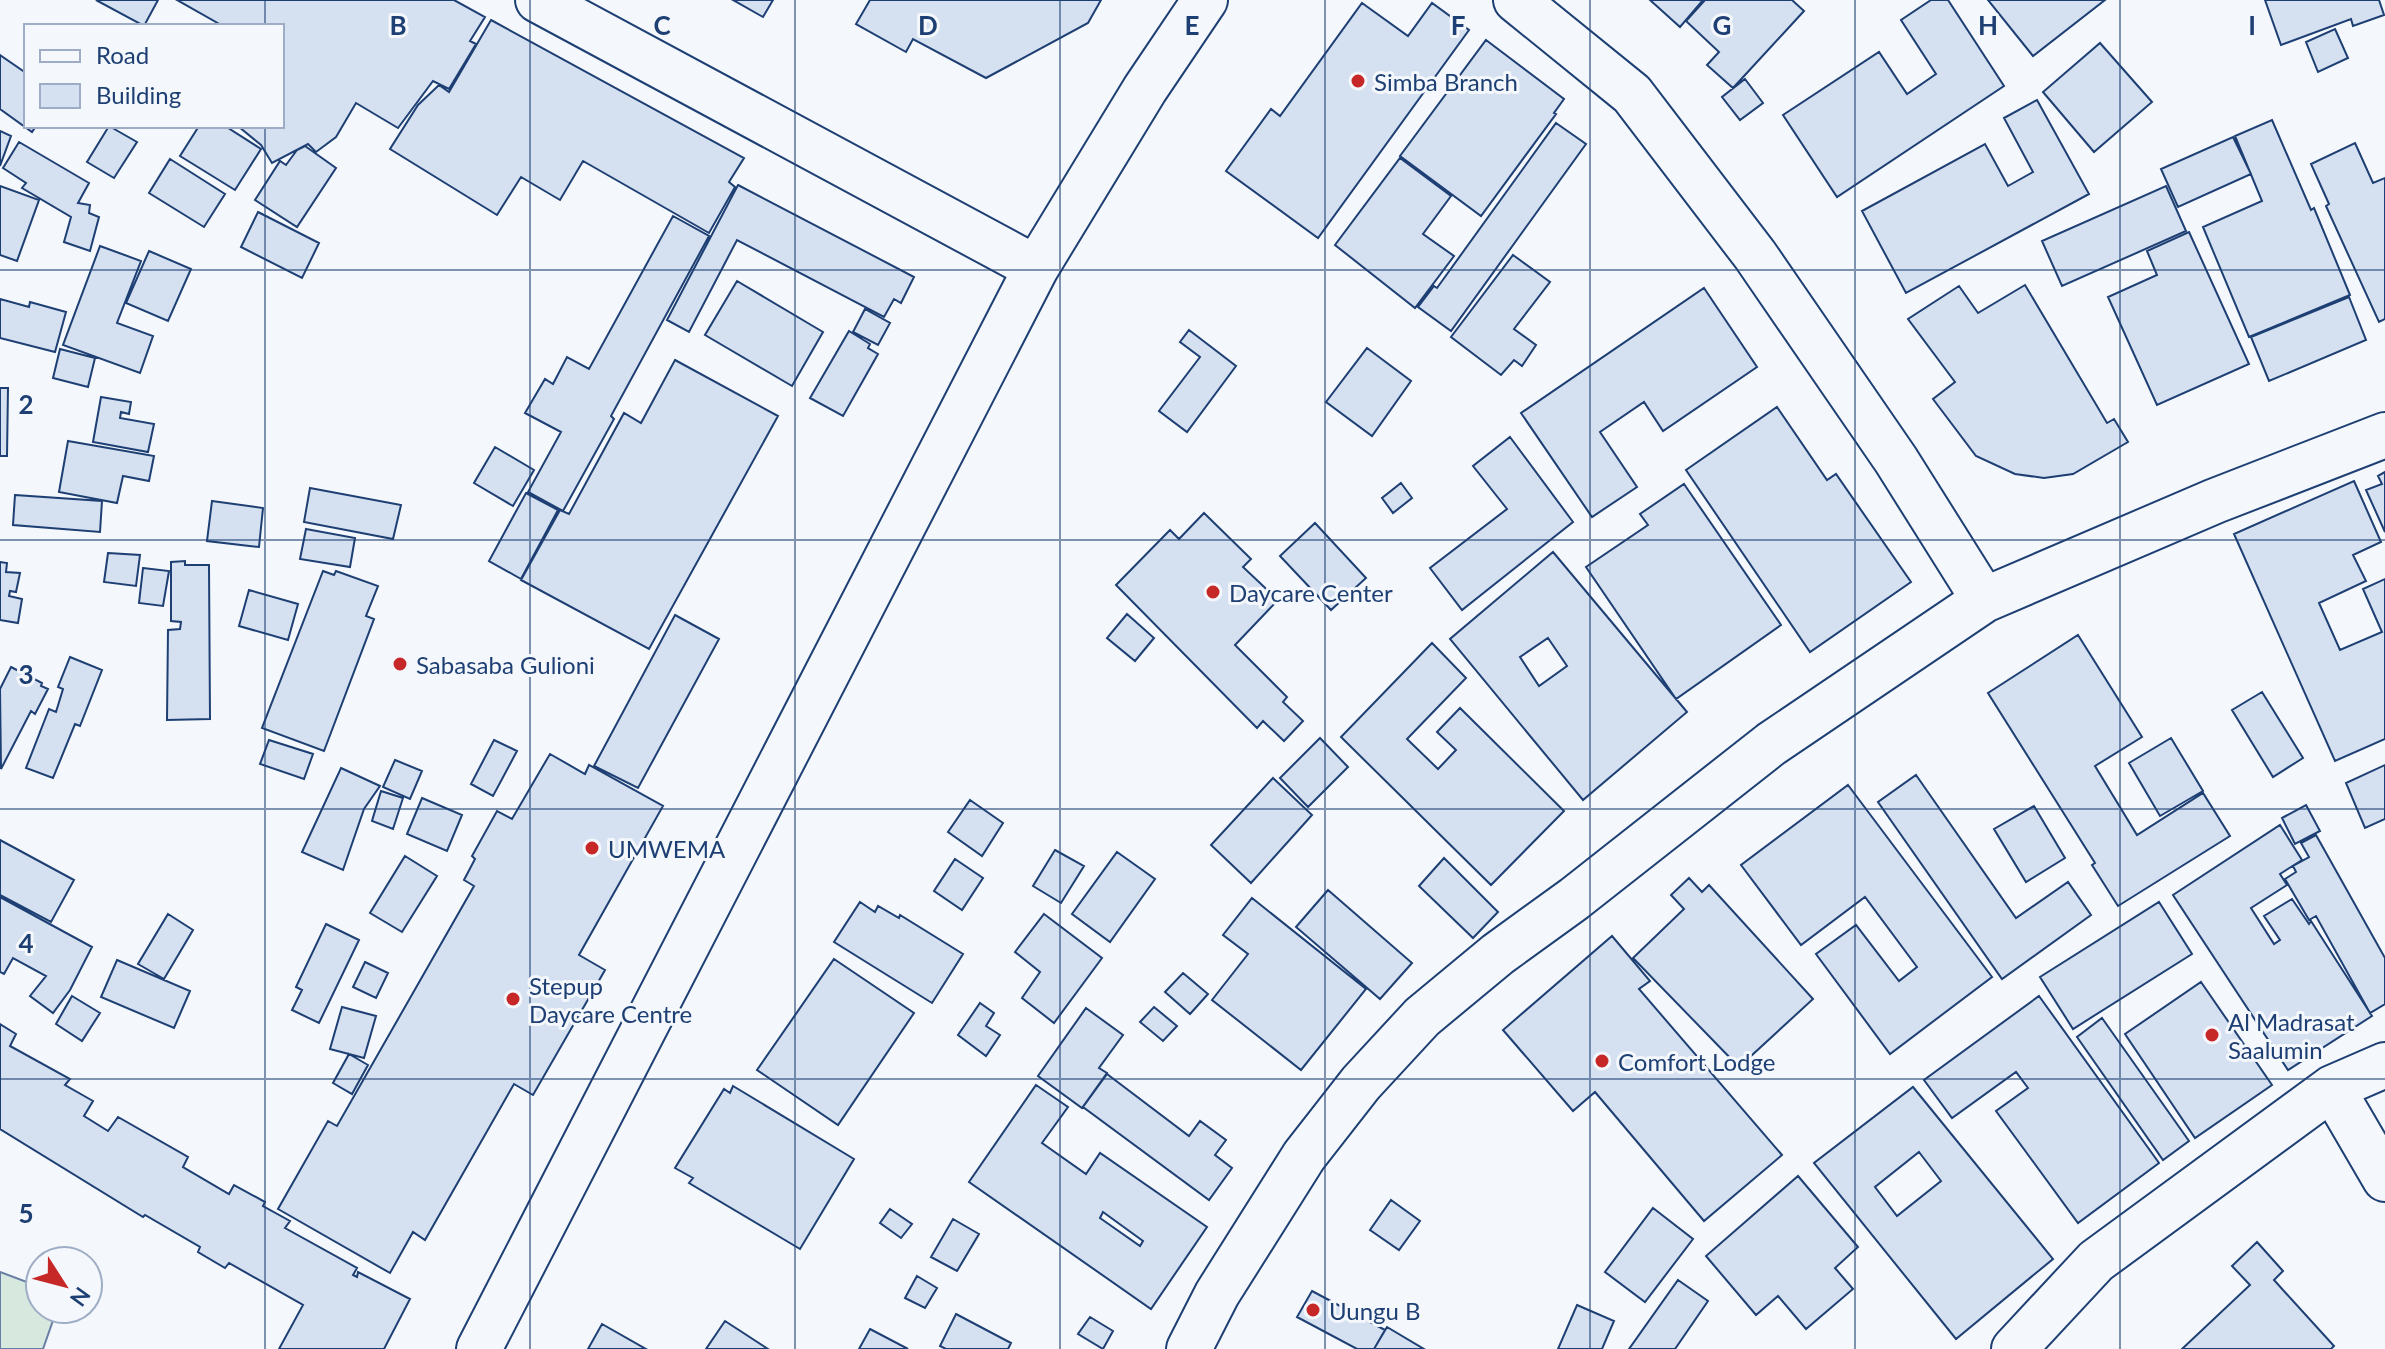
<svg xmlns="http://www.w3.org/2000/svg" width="2385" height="1349" font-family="Lato,sans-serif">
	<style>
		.green { fill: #d7e8df; stroke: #687fa3; stroke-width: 2 }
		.building { fill: #d5e0f0; stroke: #1d3f73; stroke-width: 2; fill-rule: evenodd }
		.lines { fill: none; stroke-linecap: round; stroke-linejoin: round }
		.minor-casing { stroke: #1d3f73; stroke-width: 48 }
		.minor { stroke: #f4f7fb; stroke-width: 44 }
		.grid { fill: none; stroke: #1d3f73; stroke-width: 2; stroke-opacity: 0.55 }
		.poi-dot { fill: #c62828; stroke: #f4f7fb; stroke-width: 3 }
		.labels { text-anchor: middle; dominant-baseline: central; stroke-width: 6; stroke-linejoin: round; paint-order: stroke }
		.poi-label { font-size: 24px; fill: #1d3f73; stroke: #f4f7fb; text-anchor: start }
		.grid-label { font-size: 26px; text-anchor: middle; font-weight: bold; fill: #1d3f73; stroke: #f4f7fb; stroke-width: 6; stroke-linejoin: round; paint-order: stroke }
	</style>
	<rect width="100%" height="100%" fill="#f4f7fb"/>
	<path class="green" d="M0 1272 40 1287V1309H57L43 1349H0Z"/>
	<path class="building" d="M96 0H158L144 26Z
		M177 0H454L485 17 470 41 476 44 449 89 433 81 398 128 356 103 336 137 316 152 308 144 272 163 261 145 239 127 282 126V26H223Z
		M733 0H773L763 17Z
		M870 0H1101L1088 23 986 78 913 39 906 52 856 24Z
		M1650 0H1703L1680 27Z
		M1705 0H1792L1804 11 1733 88 1707 65 1719 52 1686 21Z
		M1931 0H1948L2004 86 1837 197 1783 115 1879 52 1907 94 1936 74 1901 20Z
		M1988 0H2105L2033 56Z
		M2265 0H2379L2384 15 2353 26 2351 19 2281 45Z
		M1362 3 1408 36 1432 3 1469 30 1318 238 1226 171 1271 109 1280 116Z
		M491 20 744 158 729 182 735 187 709 233 583 161 560 200 521 177 497 215 390 149 418 105 439 85 449 92Z
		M2335 29 2348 58 2318 72 2306 42Z
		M1486 40 1564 99 1554 113 1556 114 1481 216 1400 156Z
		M2100 43 2152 102 2094 152 2043 92Z
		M0 55 26 73V126H36L32 132 0 109Z
		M1745 79 1763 103 1740 120 1722 97Z
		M2037 100 2089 194 1906 293 1862 211 1985 144 2008 186 2033 172 2004 118Z
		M2272 120 2311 210 2314 208 2350 295 2249 337 2203 227 2262 201 2235 136Z
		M1556 123 1586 144 1451 331 1418 307 1434 286 1437 288Z
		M109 126 137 142 114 178 87 162Z
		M199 126H225L261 149 235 190 180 156Z
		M0 131 11 136 0 166Z
		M2233 137 2251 174 2178 207 2161 169Z
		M19 142 89 183 78 203 90 205 89 213 99 217 90 251 64 242 71 217 22 188 26 183 3 168Z
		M2355 143 2373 183 2385 178V319L2379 322 2326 206 2329 204 2311 164Z
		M305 146 336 168 297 227 255 200 280 161 286 165 297 150Z
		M1400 158 1451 196 1423 234 1454 256 1415 308 1335 245Z
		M170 159 225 194 204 227 149 193Z
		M738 185 914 277 901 303 894 299 884 317 737 240 689 332 667 320Z
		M0 186 39 200 17 261 0 255Z
		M2166 186 2186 231 2062 286 2042 241Z
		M258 212 319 243 302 278 241 247Z
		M673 216 709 236 611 416 614 419 563 511 528 492 561 432 525 413 545 379 553 384 567 357 589 369Z
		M2189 232 2249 364 2157 405 2108 297 2157 275 2147 251Z
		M100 246 141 261 117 323 153 336 140 373 63 345Z
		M149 251 191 269 168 321 126 303Z
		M1513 255 1550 282 1514 329 1536 345 1522 366 1514 360 1501 375 1451 337Z
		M737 281 823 332 792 386 705 335Z
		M2025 285 2107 423 2114 419 2128 442 2073 474 2044 478 2015 474 1976 456 1933 399 1955 382 1908 319 1959 286 1978 313Z
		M1704 288 1757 367 1663 431 1644 402 1600 432 1637 487 1592 517 1521 413Z
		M2349 297 2366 340 2269 381 2251 337Z
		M0 299 29 307 30 302 66 312 55 352 0 338Z
		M865 309 890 323 878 345 853 332Z
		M1189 330 1236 366 1187 432 1159 411 1200 357 1180 342Z
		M849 331 870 344 868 348 878 354 843 416 810 398Z
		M1367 348 1411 381 1372 436 1326 402Z
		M60 349 95 358 88 387 53 378Z
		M675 360 778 416 649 649 521 580 560 510 569 514 624 413 641 423Z
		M0 388H8L7 456H0Z
		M101 397 131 402 129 414 121 412 120 418 154 424 148 452 93 442Z
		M1777 407 1827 480 1836 474 1911 582 1810 652 1686 470Z
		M1510 437 1573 522 1462 610 1430 568 1507 509 1473 466Z
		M68 441 154 456 149 481 123 476 117 503 59 492Z
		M495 447 534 470 513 506 474 483Z
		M2385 472V532L2366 490 2382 484 2378 476Z
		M2354 481 2381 542 2353 555 2366 581 2319 603 2340 650 2382 632 2363 589 2385 579V739L2335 761 2234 534Z
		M1401 483 1412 498 1393 513 1382 498Z
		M1684 484 1781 625 1676 699 1586 567 1648 525 1640 514Z
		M310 488 401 505 393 539 304 522Z
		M526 493 558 510 521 579 489 561Z
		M15 495 102 501 100 532 13 525Z
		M212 501 263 508 259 547 207 541Z
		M1204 513 1251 559 1243 567 1278 600 1235 645 1287 697 1283 702 1303 721 1284 741 1263 721 1257 728 1116 585 1170 530 1179 539Z
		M1315 523 1366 578 1331 610 1280 556Z
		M306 529 355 538 350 567 300 559Z
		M1553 552 1687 712 1583 800 1450 639ZM1548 638 1567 666 1539 686 1520 657Z
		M108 553 140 555 136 586 104 582Z
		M185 561V565H209L210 719 167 720 168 630 180 629 181 622 171 621V562Z
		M0 562 7 563 6 572 20 573 16 592 10 591 9 596 22 599 18 623 0 620Z
		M143 568 169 571 163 606 139 603Z
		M323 571 334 575 336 571 378 586 366 616 374 619 324 751 262 728Z
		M249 590 298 604 288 640 239 626Z
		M1127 614 1154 638 1135 661 1107 638Z
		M675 615 719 639 638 788 594 766Z
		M2078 635 2142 737 2095 766 2137 835 2203 793 2230 836 2118 906 2092 865 2095 863 1988 693Z
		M1432 643 1466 678 1407 739 1438 769 1456 750 1437 732 1460 708 1564 811 1491 885 1341 737Z
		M70 657 102 670 80 726 75 724 53 778 26 768 49 709 56 712 63 689 58 687Z
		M11 667 42 683 41 686 48 689 35 714 31 711 1 769 0 689Z
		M2262 692 2303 758 2273 777 2232 710Z
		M1320 738 1348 767 1308 807 1280 778Z
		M2171 738 2203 791 2160 816 2129 763Z
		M269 740 313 754 304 779 260 764Z
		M494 740 517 751 493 796 471 784Z
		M550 754 585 774 589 765 663 806 579 955 605 970 533 1095 514 1084 425 1240 413 1232 390 1273 278 1209 328 1121 337 1126 474 886 464 880 475 859 472 856 497 811 512 819Z
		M395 760 422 771 410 799 383 787Z
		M2385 765V819L2365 828 2346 783Z
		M341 768 380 786 364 809 343 870 302 852Z
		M1916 775 2016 918 2068 882 2091 915 2002 979 1878 802Z
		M1273 778 1312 815 1251 883 1211 845Z
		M1848 785 1992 977 1890 1054 1816 954 1856 925 1899 981 1917 967 1865 897 1801 945 1741 865Z
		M381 791 403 798 393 829 372 821Z
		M422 798 462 815 447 851 407 834Z
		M970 800 1003 823 982 856 948 832Z
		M2306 805 2320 831 2295 844 2282 818Z
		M2034 806 2065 858 2026 882 1994 829Z
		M2280 825 2302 860 2280 874 2287 885 2251 908 2274 944 2280 940 2264 916 2292 899 2309 924 2311 921 2372 1016 2288 1070 2173 895Z
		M2316 835 2385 958V1004L2370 1013 2316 916 2309 920 2285 879 2296 872 2293 866 2309 857 2301 843Z
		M0 840 74 880 51 922 0 895Z
		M1055 850 1084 866 1061 903 1033 886Z
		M1117 852 1155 879 1110 942 1072 914Z
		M405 856 437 876 402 932 370 913Z
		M1444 858 1498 912 1473 938 1419 886Z
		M955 859 983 878 962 910 934 891Z
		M1689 878 1702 892 1709 885 1813 999 1739 1067 1633 958 1684 909 1671 895Z
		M1328 890 1412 963 1380 999 1296 927Z
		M0 897 92 947 70 990 53 1013 30 996 46 976 13 958 4 974 0 972Z
		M1252 898 1366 989 1301 1070 1212 1000 1248 954 1223 935Z
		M860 902 875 912 878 906 899 918 900 915 963 954 932 1003 834 942Z
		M2159 902 2192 954 2073 1029 2040 977Z
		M168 914 193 930 164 979 138 964Z
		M1044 914 1102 958 1054 1023 1022 998 1040 972 1015 952Z
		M326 924 359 940 319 1023 292 1010 302 990 296 987Z
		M1612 936 1650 981 1639 989 1782 1155 1704 1221 1595 1092 1573 1111 1503 1030Z
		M834 959 914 1013 838 1125 757 1070Z
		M117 960 190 991 174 1028 101 997Z
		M365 962 388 973 376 998 353 987Z
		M1183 973 1208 994 1190 1014 1165 992Z
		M2201 982 2272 1085 2195 1138 2125 1034Z
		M72 996 100 1013 82 1041 56 1024Z
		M2039 996 2159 1163 2078 1223 1996 1111 2028 1088 2016 1072 1952 1118 1924 1080Z
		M980 1003 994 1013 986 1026 1000 1035 986 1056 958 1035Z
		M342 1007 376 1016 364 1058 330 1049Z
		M1154 1007 1177 1026 1163 1041 1140 1022Z
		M1086 1008 1123 1035 1099 1068 1107 1073 1082 1108 1038 1076Z
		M2102 1018 2189 1141 2163 1160 2077 1037Z
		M0 1024 16 1034 10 1046 70 1079 65 1085 93 1101 84 1116 108 1131 118 1117 188 1157 183 1167 229 1194 234 1185 265 1202 263 1206 290 1221 285 1228 357 1268 353 1275 357 1277 358 1272 410 1299 384 1349H279L303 1305 229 1263 225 1268 198 1252 200 1247 145 1215 143 1217 0 1129Z
		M349 1054 368 1065 352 1094 333 1083Z
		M1107 1074 1189 1136 1200 1121 1226 1140 1215 1155 1232 1168 1209 1200 1083 1107Z
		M1036 1085 1068 1107 1042 1143 1086 1174 1100 1153 1207 1227 1151 1309 969 1182ZM1103 1212 1143 1241 1140 1246 1100 1218Z
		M733 1086 854 1159 800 1249 689 1183 693 1178 675 1168 724 1089 730 1093Z
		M1913 1087 2053 1259 1956 1339 1814 1163ZM1919 1152 1941 1181 1897 1216 1875 1187Z
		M1798 1176 1858 1247 1835 1268 1853 1289 1806 1329 1778 1296 1756 1315 1706 1256Z
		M1391 1200 1420 1221 1399 1250 1370 1230Z
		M1653 1208 1693 1239 1645 1302 1605 1272Z
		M890 1209 912 1224 901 1238 880 1223Z
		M953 1219 979 1234 957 1271 931 1257Z
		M2257 1242 2283 1271 2274 1280 2334 1346 2331 1349H2182L2250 1285 2232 1266Z
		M917 1276 937 1288 925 1308 905 1298Z
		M1678 1280 1708 1301 1675 1349H1629Z
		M1312 1291 1385 1330 1374 1349H1357L1297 1317Z
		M1577 1305 1614 1321 1602 1349H1558Z
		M956 1314 1011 1343 1008 1349H946L940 1346Z
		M1090 1317 1113 1331 1103 1349 1078 1334Z
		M725 1321 768 1349H706Z
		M602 1324 646 1349H588Z
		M1387 1327 1424 1349H1374Z
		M870 1329 908 1349H859Z"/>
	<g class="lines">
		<defs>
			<path id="minor" d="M538 0 1036 268
				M1516 0 1632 94 1755 255 1896 460 1984 600
				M2332 1088 2385 1179
				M479 1349 1036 268 1145 89 1205 0
				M1189 1349 1217 1294 1304 1156 1361 1083 1422 1017 1498 954 1574 899 1771 744 1984 600 2215 501 2385 435
				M2014 1349 2096 1261 2332 1088 2385 1065"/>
		</defs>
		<use href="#minor" class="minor-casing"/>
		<use href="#minor" class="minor"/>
	</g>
	<path class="grid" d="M265 0V26M530 0V1349M795 0V1349M1060 0V1349M1325 0V1349M1590 0V1349M1855 0V1349M2120 0V1349M265 126V1349M0 270H2385M0 540H2385M0 809H2385M0 1079H2385"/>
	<g class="poi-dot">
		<circle cx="1358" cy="81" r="8"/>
		<circle cx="1213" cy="592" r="8"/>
		<circle cx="400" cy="664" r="8"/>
		<circle cx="592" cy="848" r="8"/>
		<circle cx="513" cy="999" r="8"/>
		<circle cx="2212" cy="1035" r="8"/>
		<circle cx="1602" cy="1061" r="8"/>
		<circle cx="1313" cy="1310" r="8"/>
	</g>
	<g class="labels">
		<g class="poi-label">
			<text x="1374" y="81">Simba Branch</text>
			<text x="1229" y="592">Daycare Center</text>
			<text x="416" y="664">Sabasaba Gulioni</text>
			<text x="608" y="848">UMWEMA</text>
			<text x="529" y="985">Stepup<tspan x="529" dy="28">Daycare Centre</tspan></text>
			<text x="2228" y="1021">Al Madrasat<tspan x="2228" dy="28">Saalumin</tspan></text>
			<text x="1618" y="1061">Comfort Lodge</text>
			<text x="1329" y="1310">Uungu B</text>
		</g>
	</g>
	<g class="grid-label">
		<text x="398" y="35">B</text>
		<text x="662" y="35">C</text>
		<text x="928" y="35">D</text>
		<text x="1192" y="35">E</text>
		<text x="1458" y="35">F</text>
		<text x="1722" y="35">G</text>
		<text x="1988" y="35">H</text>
		<text x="2252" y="35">I</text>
		<text x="26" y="414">2</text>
		<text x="26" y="684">3</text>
		<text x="26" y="953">4</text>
		<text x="26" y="1223">5</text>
	</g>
	<rect x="24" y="24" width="260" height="104" fill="#f4f7fb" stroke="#9eadc5" stroke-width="2"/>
	<rect x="40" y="50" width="40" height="12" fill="#f4f7fb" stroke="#9eadc5" stroke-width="2"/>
	<text x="96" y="64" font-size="24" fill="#1d3f73">Road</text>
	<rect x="40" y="84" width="40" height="24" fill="#d5e0f0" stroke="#9eadc5" stroke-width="2"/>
	<text x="96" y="104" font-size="24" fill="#1d3f73">Building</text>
	<g transform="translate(64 1285) rotate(126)"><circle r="38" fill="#f4f7fb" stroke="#9eadc5" stroke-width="2"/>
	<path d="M0-6L14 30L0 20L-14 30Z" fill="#c62828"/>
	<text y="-12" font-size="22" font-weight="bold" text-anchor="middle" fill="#1d3f73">N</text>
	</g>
</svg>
